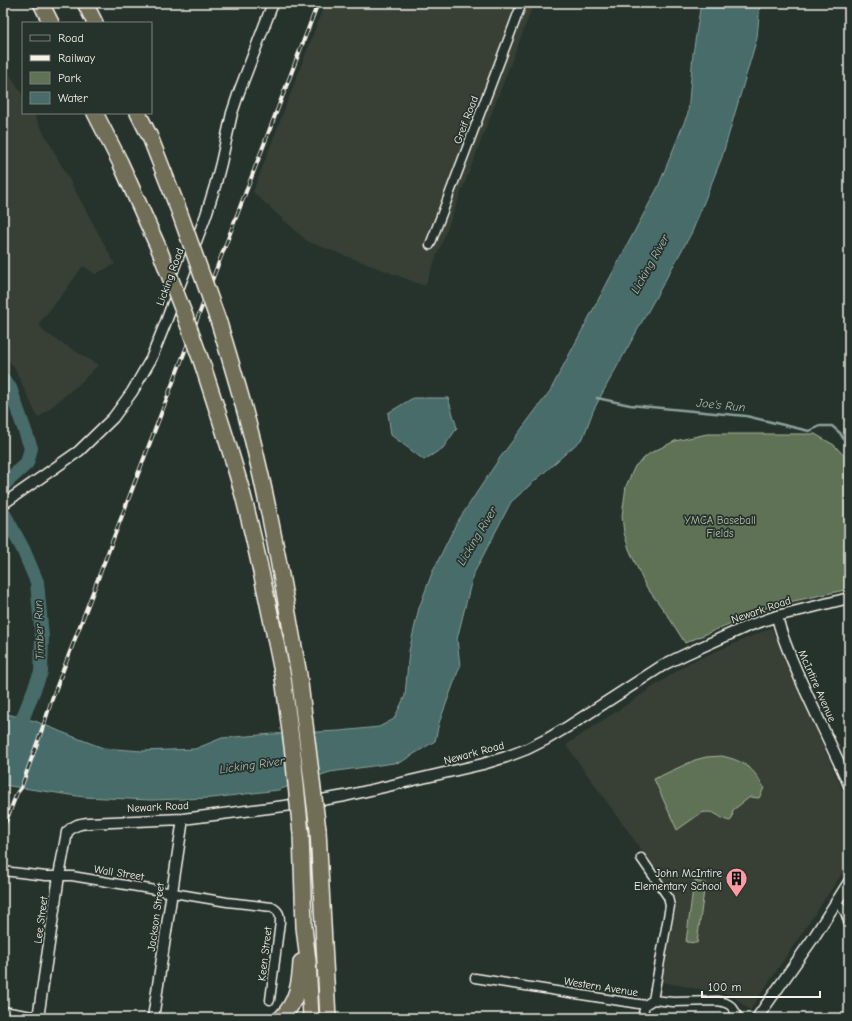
<svg xmlns="http://www.w3.org/2000/svg" width="852" height="1021" font-family="'Comic Neue',sans-serif">
	<style>
		.built { fill: #374036 }
		.green { fill: #5f7255; stroke: #aab29e }
		.water { fill: #476c6a; stroke: #8ca19c }
		.lines { fill: none; stroke-linecap: round; stroke-linejoin: round }
		.stream { stroke: #8ca19c; stroke-width: 2.5 }
		.river { stroke: #476c6a; stroke-width: 14 }
		.minor-casing { stroke: #f4f1e8; stroke-width: 11 }
		.tertiary-casing { stroke: #f4f1e8; stroke-width: 13 }
		.motorway-casing { stroke: #f4f1e8; stroke-width: 18 }
		.minor { stroke: #26332d; stroke-width: 8 }
		.tertiary { stroke: #26332d; stroke-width: 10 }
		.motorway { stroke: #716e59; stroke-width: 15 }
		.rail-casing { stroke: #f4f1e8; stroke-width: 4 }
		.rail { stroke: #26332d; stroke-width: 2.5; stroke-dasharray: 8; stroke-linecap: butt }
		.motorway-bridge-casing { stroke: #f4f1e8; stroke-width: 18; stroke-linecap: butt }
		.motorway-bridge { stroke: #716e59; stroke-width: 15 }
		.labels { text-anchor: middle; dominant-baseline: central; stroke-width: 3.5; stroke-linejoin: round; paint-order: stroke }
		.street-label { font-size: 11px; fill: #f4f1e8; stroke: #26332d }
		.park-label { font-size: 11px; fill: #b8bead; stroke: #26332d }
		.poi-label { font-size: 11px; fill: #f4f1e8; stroke: #26332d; text-anchor: end }
		.water-label { font-size: 12px; font-style: italic; fill: #afbcb6; stroke: #26332d }
	</style>
	<rect width="100%" height="100%" fill="#26332d"/>
	<filter id="ink" filterUnits="userSpaceOnUse"><feTurbulence type="fractalNoise" baseFrequency=".025" numOctaves="2"/><feDisplacementMap in="SourceGraphic" scale="8" xChannelSelector="R" yChannelSelector="G"/><feConvolveMatrix kernelMatrix="1 2 1 2 8 2 1 2 1" color-interpolation-filters="sRGB"/></filter>
	<g filter="url(#ink)">
		<path class="built" d="M325 3H534L425 286 307 241 253 192Z
			M3 55 10 75 23 96V113H33L115 264 95 274 83 266 62 295 39 323 44 332 98 365 79 384 38 418 15 369 3 352Z
			M771 628 849 805V863L750 1010 731 995 662 982 676 907V902L674 895 566 745 689 663Z"/>
		<path class="green" d="M707 434H815L834 445 849 461V589L771 606 685 643 668 616 645 585 629 549 624 533 622 516 626 486 635 466 650 453 675 441Z
			M722 756C744 761 754 768 764 788L759 798 750 797 733 810 732 819 730 821C718 819 717 809 701 813L677 830 654 779 695 760 706 757Z
			M694 881 705 883 697 943 686 942Z"/>
		<path class="water" d="M701 3H760L757 38 722 157 692 232 604 390 593 411 583 438 511 502 473 575 457 639 460 666 439 723 435 741 401 762 330 772 278 790 212 798 151 800 84 797 3 785V713L35 721 69 735 103 748 142 751 195 749 222 738 273 734 340 731 379 727 394 719 405 696 409 651 419 608 432 573 456 524 499 459 550 391 658 187 688 113 693 54Z
			M413 398H448L457 428 443 448 424 460 391 435 388 413Z"/>
		<g class="lines">
			<path class="stream" d="M597 398 630 405 746 416 809 431 820 426H832L840 433 849 448"/>
			<path class="river" d="M3 380 10 388 31 448 27 463 3 485
				M3 512 23 549 37 582 42 637 41 672 16 735"/>
			<defs>
				<path id="minor" d="M430 245 522 3
					M641 858 668 897 670 906 653 1000
					M3 871 46 876H72L227 902 272 907C279 911 280 914 280 922L270 1000
					M836 901 845 912 849 924
					M475 978 645 1005 653 1000 673 1002 718 1001C730 1003 734 1007 738 1018
					M3 1011 38 1017
					M642 1018 645 1005"/>
				<path id="tertiary" d="M3 504 79 451 113 418 132 392 151 359 165 324 206 215 215 186 221 163 232 113 239 92 273 3
					M777 616C781 636 790 655 798 674 814 711 833 748 849 785
					M38 1018 59 876 67 832C74 825 79 824 88 823L183 819 292 805 345 796 483 764 506 757 527 749 547 739 569 726 665 664 686 654 748 626 777 616 849 598
					M153 1018 183 819
					M757 1018 814 937 849 882"/>
				<path id="motorway" d="M41 3 51 23
					M85 3 95 23
					M95 113 120 162 159 249
					M138 113 150 137 179 211
					M219 323C231 362 243 402 253 442 272 519 285 597 299 675
					M203 366C217 410 232 454 244 499 259 558 271 617 283 677
					M318 830 328 1018
					M301 834 304 927 308 961 311 1018
					M281 1018C297 1003 300 982 301 962"/>
			</defs>
			<use href="#minor" class="minor-casing"/>
			<use href="#tertiary" class="tertiary-casing"/>
			<use href="#motorway" class="motorway-casing"/>
			<use href="#minor" class="minor"/>
			<use href="#tertiary" class="tertiary"/>
			<use href="#motorway" class="motorway"/>
			<defs>
				<path id="rail" d="M3 829 17 793 21 788 45 721 52 699 318 3"/>
			</defs>
			<use href="#rail" class="rail-casing"/>
			<use href="#rail" class="rail"/>
			<defs>
				<path id="motorway-bridge" d="M179 211 219 323
					M159 249 185 316 203 366
					M299 675 318 830
					M283 677 293 754 301 834"/>
			</defs>
			<use href="#motorway-bridge" class="motorway-bridge-casing"/>
			<use href="#motorway-bridge" class="motorway-bridge"/>
		</g>
	</g>
	<defs>
		<symbol id="building-pin" viewBox="-11 -11 22 30"><path d="M0 17L-7.5 6A9.5 9.5 0 1 1 7.5 6Z" fill="#ff9aa2" stroke="#26332d"/><path d="M-4-6H4V6H1V3H-1V6H-4ZM-2.5-4.3h1.7v1.8h-1.7ZM.8-4.3h1.7v1.8H.8ZM-2.5-1h1.7V.8h-1.7ZM.8-1h1.7V.8H.8Z" fill="#111"/></symbol>
	</defs>
	<g fill-rule="evenodd">
		<use href="#building-pin" x="724" y="866" width="25" height="34"/>
	</g>
	<g class="labels">
		<g class="street-label">
			<text transform="translate(466 120) rotate(-69)">Greif Road</text>
			<text transform="translate(170 277) rotate(-70)">Licking Road</text>
			<text transform="translate(761 610) rotate(-19)">Newark Road</text>
			<text transform="translate(817 686) rotate(66)">McIntire Avenue</text>
			<text transform="translate(474 753) rotate(-15)">Newark Road</text>
			<text transform="translate(158 807) rotate(-3)">Newark Road</text>
			<text transform="translate(119 873) rotate(9)">Wall Street</text>
			<text transform="translate(156 917) rotate(-82)">Jackson Street</text>
			<text transform="translate(41 920) rotate(-82)">Lee Street</text>
			<text transform="translate(265 954) rotate(-83)">Keen Street</text>
			<text transform="translate(601 987) rotate(9)">Western Avenue</text>
		</g>
		<g class="park-label">
			<text x="720" y="520">YMCA Baseball<tspan x="720" dy="13">Fields</tspan></text>
		</g>
		<g class="poi-label">
			<text x="722" y="873">John McIntire<tspan x="722" dy="13">Elementary School</tspan></text>
		</g>
		<g class="water-label">
			<text transform="translate(650 264) rotate(-61)">Licking River</text>
			<text transform="translate(721 405) rotate(6)">Joe's Run</text>
			<text transform="translate(477 536) rotate(-59)">Licking River</text>
			<text transform="translate(39 630) rotate(-92)">Timber Run</text>
			<text transform="translate(252 765) rotate(-8)">Licking River</text>
		</g>
	</g>
	<rect width="852" height="1021" fill="none" stroke="#26332d" stroke-width="16"/>
	<rect x="8" y="8" width="836" height="1005" fill="none" stroke="#f4f1e8" stroke-width="1.5" filter="url(#ink)"/>
	<rect x="22" y="22" width="130" height="92" fill="#26332d" stroke="#787f78"/>
	<rect x="30" y="35" width="20" height="6" fill="#26332d" stroke="#787f78"/>
	<text x="58" y="42" font-size="12" fill="#f4f1e8">Road</text>
	<rect x="30" y="55" width="20" height="6" fill="#f4f1e8" stroke="#787f78"/>
	<text x="58" y="62" font-size="12" fill="#f4f1e8">Railway</text>
	<rect x="30" y="72" width="20" height="12" fill="#5f7255" stroke="#787f78"/>
	<text x="58" y="82" font-size="12" fill="#f4f1e8">Park</text>
	<rect x="30" y="92" width="20" height="12" fill="#476c6a" stroke="#787f78"/>
	<text x="58" y="102" font-size="12" fill="#f4f1e8">Water</text>
	<path d="M702 991v6h118v-6" fill="none" stroke="#f4f1e8" stroke-width="2"/>
	<text x="708" y="991" font-size="12" fill="#f4f1e8" stroke="#26332d" stroke-width="3" paint-order="stroke">100 m</text>
</svg>
